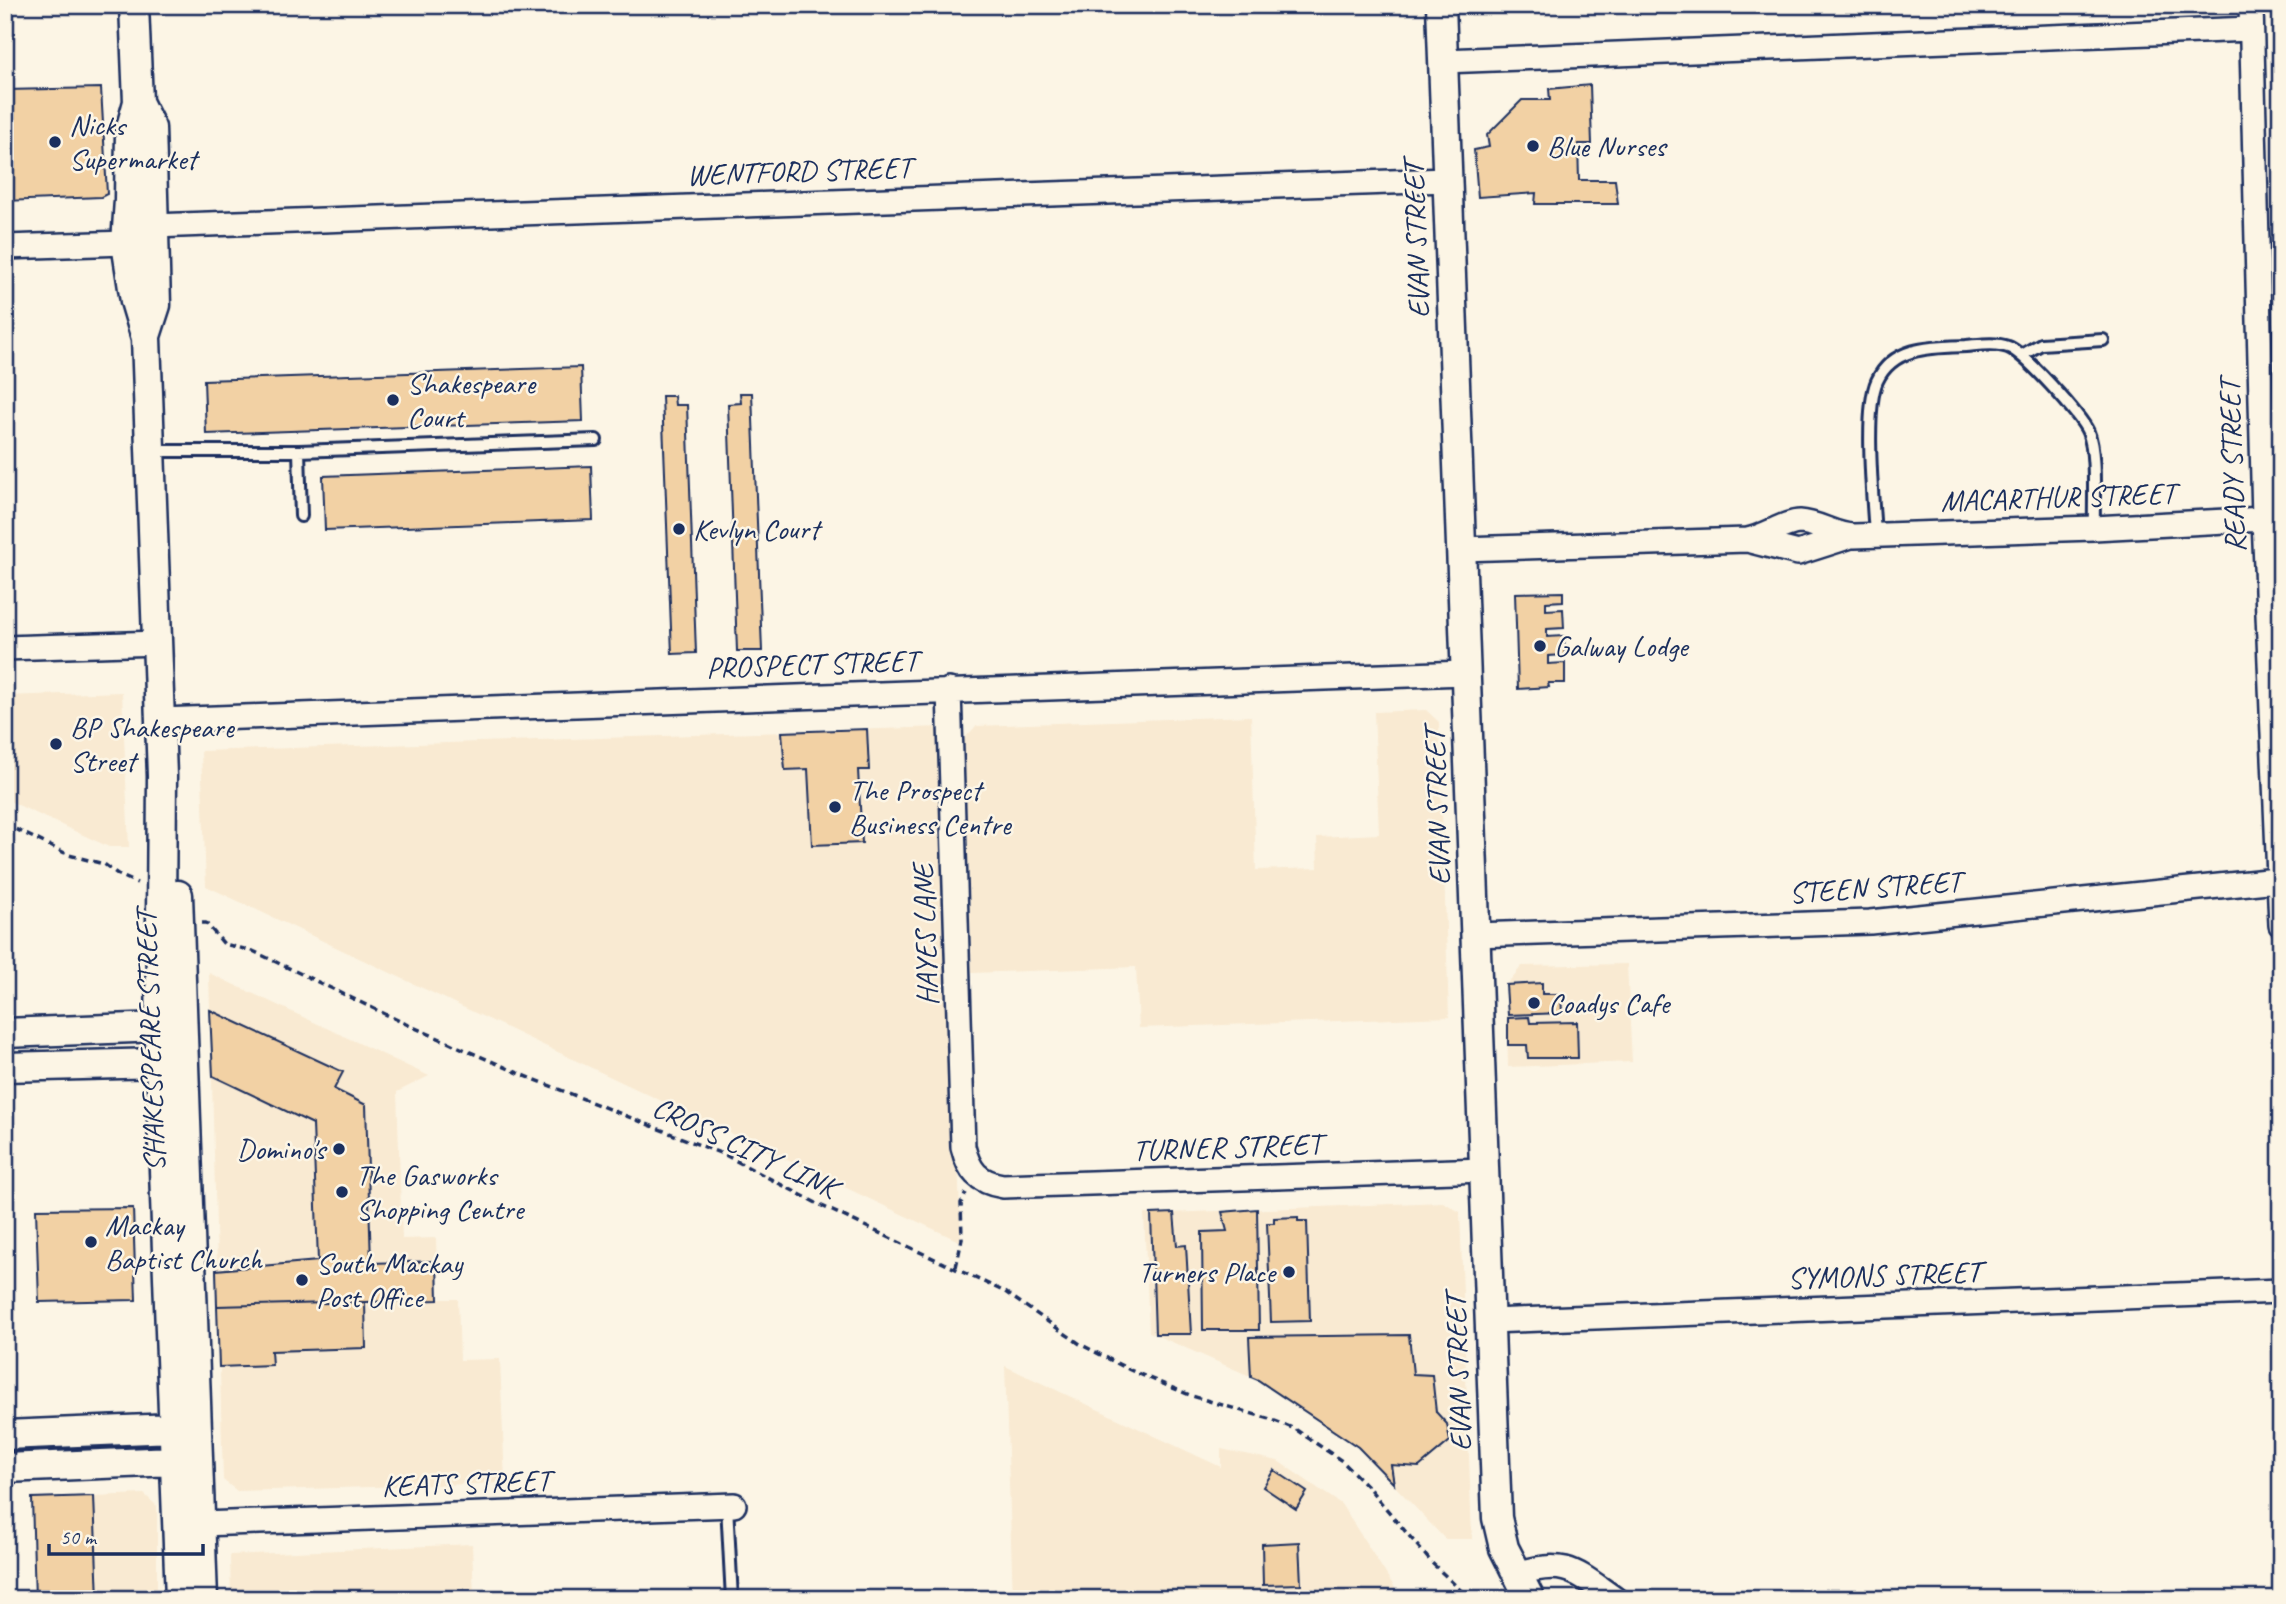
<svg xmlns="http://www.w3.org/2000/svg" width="2286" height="1604" font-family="Caveat,sans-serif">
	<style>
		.built { fill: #f9ead2 }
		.building { fill: #f2d1a4; stroke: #1b2f5e; stroke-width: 2 }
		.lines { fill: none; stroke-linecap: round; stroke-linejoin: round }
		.service-casing { stroke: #1b2f5e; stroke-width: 16 }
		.minor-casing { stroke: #1b2f5e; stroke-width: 28 }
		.tertiary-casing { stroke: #1b2f5e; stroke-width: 33 }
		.path { stroke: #1b2f5e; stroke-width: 3.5; stroke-dasharray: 7 5; stroke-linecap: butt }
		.service { stroke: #fcf5e5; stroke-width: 10 }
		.minor { stroke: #fcf5e5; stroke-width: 23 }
		.tertiary { stroke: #fcf5e5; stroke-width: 28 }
		.poi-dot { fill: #1b2f5e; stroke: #fcf5e5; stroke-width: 2.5 }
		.labels { text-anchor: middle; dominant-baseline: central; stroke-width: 5; stroke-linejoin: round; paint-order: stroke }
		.poi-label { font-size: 30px; fill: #1b2f5e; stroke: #fcf5e5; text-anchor: start }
		.street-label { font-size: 30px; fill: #1b2f5e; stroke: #fcf5e5 }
	</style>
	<rect width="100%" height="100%" fill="#fcf5e5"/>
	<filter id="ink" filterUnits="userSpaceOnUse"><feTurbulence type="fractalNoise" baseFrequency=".0143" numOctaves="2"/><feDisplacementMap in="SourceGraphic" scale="14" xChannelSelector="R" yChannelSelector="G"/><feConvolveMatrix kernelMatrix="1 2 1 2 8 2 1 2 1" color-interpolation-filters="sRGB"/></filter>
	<g filter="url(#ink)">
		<path class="built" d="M122 692 129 847H109L5 799V696Z
			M1426 710 1439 722 1449 1017 1139 1028 1136 967 972 973 964 739 976 726 1251 716 1256 870 1318 868 1317 837 1379 834 1374 712Z
			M943 727 961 1242 206 886 201 751Z
			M1627 964 1632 1062 1508 1067 1506 985 1522 966Z
			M209 973 429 1076 397 1092 402 1239 436 1238 438 1299H458L460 1360 500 1359 505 1483 237 1491 223 1480Z
			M1443 1202 1460 1212 1472 1539H1445L1358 1447 1259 1380 1149 1332 1144 1214Z
			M1005 1366 1221 1467V1449L1278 1461 1341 1504 1402 1599H1013Z
			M144 1494 157 1506V1599H98L94 1496Z
			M472 1544 474 1599H231L230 1555Z"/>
		<path class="building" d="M1590 85 1592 144H1578L1579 180H1615L1618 204H1535L1536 193 1478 197 1474 150 1489 147 1487 135 1522 100H1550L1549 89Z
			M101 88 107 194 101 197 5 201V90Z
			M581 367 583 421 206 434 204 380Z
			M740 393H752L762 651H737L728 404 741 403Z
			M662 396H674L675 405H687L696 653 672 654Z
			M591 466 593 520 325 530 323 476Z
			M1563 592V601L1546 602V610L1563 609 1564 628 1547 629V637L1564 636 1565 655 1548 656V664L1565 663V683H1548L1549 687 1518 689 1515 593Z
			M867 729 869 770H858L862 843 812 845 808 769 785 770 782 732Z
			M1542 983V994H1561L1562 1013 1508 1015 1506 985Z
			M210 1010 343 1072 334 1089 366 1105 371 1263 437 1261 438 1300 217 1306 216 1270 318 1261 313 1124 213 1076Z
			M1529 1017 1530 1023 1577 1022 1578 1058H1528L1527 1045H1508V1018Z
			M133 1208 136 1300 39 1302 36 1209Z
			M1257 1209 1259 1330H1203L1202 1232 1227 1231 1222 1212Z
			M1174 1213 1177 1246 1186 1245 1191 1334H1155L1151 1214Z
			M1298 1217V1221H1307L1310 1321 1271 1322 1267 1223H1274V1218Z
			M365 1302 366 1348 271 1351 272 1365 219 1367 217 1306Z
			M1409 1335 1413 1374 1432 1375 1436 1412 1447 1424 1450 1441 1419 1467 1391 1465 1394 1484 1358 1447 1258 1380 1251 1377 1249 1337Z
			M1274 1470 1307 1492 1296 1509 1263 1487Z
			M94 1496 98 1599H35L32 1498Z
			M1299 1542 1301 1584 1263 1585 1262 1544Z"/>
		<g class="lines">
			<defs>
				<path id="service" d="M2022 355 2041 344 2103 340
					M151 451H299L596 440
					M299 451 301 516
					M1875 535C1873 500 1864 410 1877 381 1893 346 1933 347 1966 346 1979 345 1995 342 2008 347 2024 352 2081 416 2088 432 2097 452 2093 504 2094 528
					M727 1505 732 1599"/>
				<path id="minor" d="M2251 5 2264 519 2281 925
					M1443 61 2251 29
					M5 247 126 243 153 226 1447 180
					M1751 541 1798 553 1848 537
					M1461 549 1747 540C1765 537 1785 522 1800 522 1819 523 1835 536 1854 536L2094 528 2264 519
					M5 648 158 643
					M949 690 963 1147C969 1171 978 1182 1003 1186L1484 1170
					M160 720 1465 673
					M1475 935 1870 922 2277 880
					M1490 1321 2281 1291
					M201 1524 734 1505
					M1517 1574C1566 1558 1576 1572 1615 1599"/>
				<path id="tertiary" d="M134 5 138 102 130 131 129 200 126 243 135 301 146 338 162 776 160 1063 180 1599
					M1441 5 1497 1518 1504 1548 1530 1599
					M138 102 151 128 153 195 156 305 146 336
					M178 895 203 1599
					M5 1033 160 1027 175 1035
					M5 1067 160 1063 172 1051
					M5 1435 173 1428 189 1437
					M5 1468 174 1461 190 1451"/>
			</defs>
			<use href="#service" class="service-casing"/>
			<use href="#minor" class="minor-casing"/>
			<use href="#tertiary" class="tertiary-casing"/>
			<path class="path" d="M5 824 69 855 104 864 119 875 137 883
				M202 923H206L224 944 253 951 406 1024 523 1075 725 1155 822 1206 1005 1292 1080 1344 1130 1370 1192 1396 1270 1419 1295 1429 1342 1461 1368 1487 1432 1563 1470 1599
				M956 1267 962 1239 961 1203 966 1193"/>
			<use href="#service" class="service"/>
			<use href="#minor" class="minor"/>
			<use href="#tertiary" class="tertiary"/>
		</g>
	</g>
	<g class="poi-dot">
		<circle cx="55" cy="142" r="7"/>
		<circle cx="1533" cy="146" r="7"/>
		<circle cx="393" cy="400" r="7"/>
		<circle cx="679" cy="529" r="7"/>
		<circle cx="1540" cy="646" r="7"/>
		<circle cx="56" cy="744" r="7"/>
		<circle cx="835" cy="807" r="7"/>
		<circle cx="1534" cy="1003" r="7"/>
		<circle cx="339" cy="1149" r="7"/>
		<circle cx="342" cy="1192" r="7"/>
		<circle cx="91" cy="1242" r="7"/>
		<circle cx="1289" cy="1272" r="7"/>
		<circle cx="302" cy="1280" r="7"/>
	</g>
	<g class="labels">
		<g class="poi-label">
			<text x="69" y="125">Nicks<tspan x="69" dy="34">Supermarket</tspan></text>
			<text x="1547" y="146">Blue Nurses</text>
			<text x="407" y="383">Shakespeare<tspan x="407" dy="34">Court</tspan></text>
			<text x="693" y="529">Kevlyn Court</text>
			<text x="1554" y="646">Galway Lodge</text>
			<text x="70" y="727">BP Shakespeare<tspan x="70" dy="34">Street</tspan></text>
			<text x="849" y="790">The Prospect<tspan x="849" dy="34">Business Centre</tspan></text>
			<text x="1548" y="1003">Coadys Cafe</text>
			<text x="325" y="1149" text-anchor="end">Domino's</text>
			<text x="356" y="1175">The Gasworks<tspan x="356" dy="34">Shopping Centre</tspan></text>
			<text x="105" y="1225">Mackay<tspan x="105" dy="34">Baptist Church</tspan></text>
			<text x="316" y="1263">South Mackay<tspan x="316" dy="34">Post Office</tspan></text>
			<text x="1275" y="1272" text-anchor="end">Turners Place</text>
		</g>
		<g class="street-label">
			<text transform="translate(799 171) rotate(-2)">WENTFORD STREET</text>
			<text transform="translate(1416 240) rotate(-92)">EVAN STREET</text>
			<text transform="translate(2232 466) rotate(-92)">READY STREET</text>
			<text transform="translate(2058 497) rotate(-2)">MACARTHUR STREET</text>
			<text transform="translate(812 664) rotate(-2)">PROSPECT STREET</text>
			<text transform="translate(1437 807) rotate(-92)">EVAN STREET</text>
			<text transform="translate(1875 887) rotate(-4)">STEEN STREET</text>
			<text transform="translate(925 935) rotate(-92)">HAYES LANE</text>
			<text transform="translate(150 1041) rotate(-92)">SHAKESPEARE STREET</text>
			<text transform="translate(745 1147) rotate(25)">CROSS CITY LINK</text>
			<text transform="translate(1227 1147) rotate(-2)">TURNER STREET</text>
			<text transform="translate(1884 1275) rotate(-2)">SYMONS STREET</text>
			<text transform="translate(1458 1373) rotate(-92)">EVAN STREET</text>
			<text transform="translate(466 1483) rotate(-2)">KEATS STREET</text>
		</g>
	</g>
	<rect width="2286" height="1604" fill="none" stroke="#fcf5e5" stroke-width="28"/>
	<rect x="14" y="14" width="2258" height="1576" fill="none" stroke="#1b2f5e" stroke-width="2.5" filter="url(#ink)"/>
	<path d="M49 1544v10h154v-10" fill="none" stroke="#1b2f5e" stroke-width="3.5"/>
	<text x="60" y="1544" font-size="21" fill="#1b2f5e" stroke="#fcf5e5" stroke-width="5" paint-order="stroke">50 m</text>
</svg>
